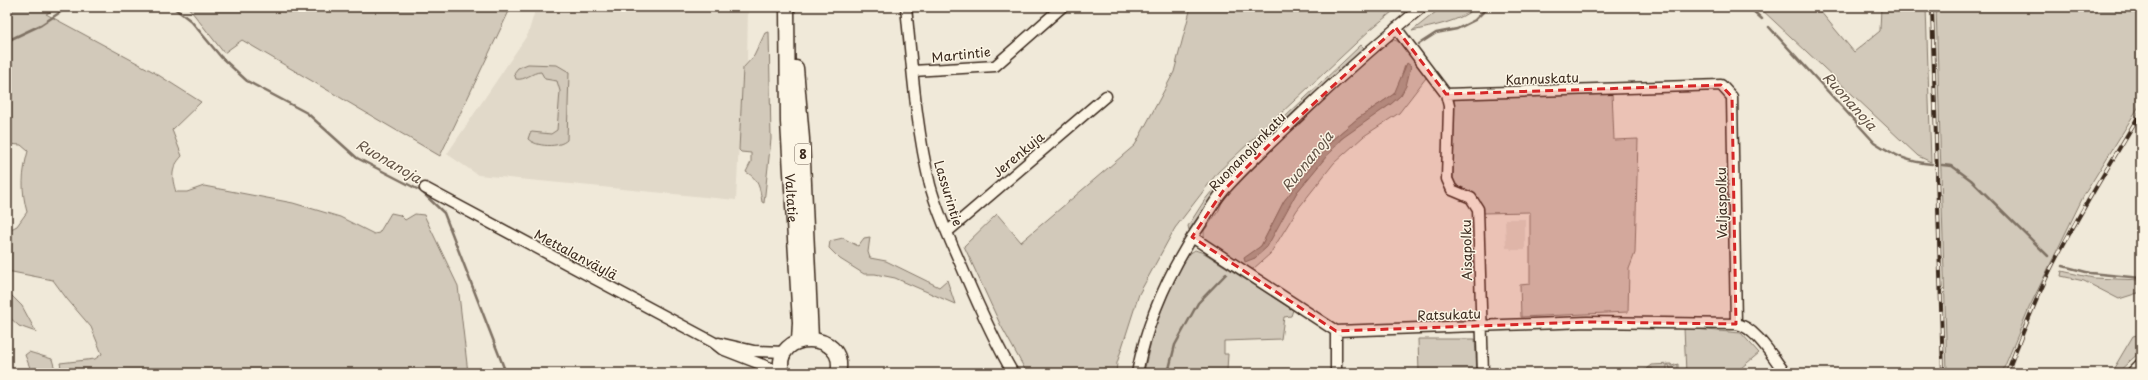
<svg xmlns="http://www.w3.org/2000/svg" width="2148" height="380" font-family="'Playpen Sans',sans-serif">
	<style>
		.built { fill: #e1d9c9 }
		.green { fill: #d2c9ba; stroke: #867a6c; fill-rule: evenodd }
		.water { fill: #aaa091; stroke: #7e7163 }
		.lines { fill: none; stroke-linecap: round; stroke-linejoin: round }
		.stream { stroke: #7e7163; stroke-width: 2.5 }
		.minor-casing { stroke: #3b2a1e; stroke-width: 13 }
		.major-casing { stroke: #3b2a1e; stroke-width: 15 }
		.highway-casing { stroke: #3b2a1e; stroke-width: 17 }
		.minor { stroke: #fcf5e5; stroke-width: 10 }
		.major { stroke: #fcf5e5; stroke-width: 12 }
		.highway { stroke: #fcf5e5; stroke-width: 14 }
		.rail-casing { stroke: #3b2a1e; stroke-width: 4 }
		.rail { stroke: #fcf5e5; stroke-width: 2.5; stroke-dasharray: 8; stroke-linecap: butt }
		.marked { fill: #d62828; fill-opacity: 0.2; stroke: #d62828; stroke-width: 3; stroke-dasharray: 8 5; stroke-linejoin: round }
		.labels { text-anchor: middle; dominant-baseline: central; stroke-width: 3; stroke-linejoin: round; paint-order: stroke }
		.shield { fill: #fcf5e5; stroke: #75675a; stroke-width: 1 }
		.shield-label { font-size: 12px; font-weight: bold; fill: #3b2a1e }
		.street-label { font-size: 13px; fill: #3b2a1e; stroke: #fcf5e5 }
		.water-label { font-size: 14px; font-style: italic; fill: #625346; stroke: #fcf5e5 }
	</style>
	<rect width="100%" height="100%" fill="#f0e9d9"/>
	<filter id="ink" filterUnits="userSpaceOnUse"><feTurbulence type="fractalNoise" baseFrequency=".025" numOctaves="2"/><feDisplacementMap in="SourceGraphic" scale="8" xChannelSelector="R" yChannelSelector="G"/><feConvolveMatrix kernelMatrix="1 2 1 2 8 2 1 2 1" color-interpolation-filters="sRGB"/></filter>
	<g filter="url(#ink)">
		<path class="built" d="M536 7H748L747 62 743 68 736 200 478 175 447 154 528 34Z
			M1505 219H1525V250H1511L1510 248H1506Z"/>
		<path class="green" d="M7 7H60L46 14 152 71 201 102 172 130 182 156C171 168 171 177 176 192H187L204 186 293 203 340 217 374 234 379 233 391 213 400 215 405 220 415 214 424 215 458 286 468 373H62L60 363 95 359 102 354 91 327 67 299 53 280 7 271V231L17 226 27 212C21 190 22 173 28 151L21 145 7 144Z
			M188 7H511L440 156 242 40 224 53Z
			M1191 7H1398L1370 30 1218 172 1175 228 1139 294 1117 363 1116 373H1027L1000 324 964 246 997 214 1021 242 1135 145 1174 72Z
			M1442 7H1476C1460 22 1433 26 1412 31Z
			M1759 7H1812L1820 11 1854 52 1880 31 1881 7H1926L1931 162 1918 156Z
			M1936 7H2137L2141 11V103L2084 195 2029 308 2002 373H1947Z
			M769 32 771 139 764 203 762 202C760 189 759 179 746 172L751 162V153L741 152 739 150 743 68 754 56 765 33Z
			M1394 40C1408 43 1418 65 1427 76L1426 78 1399 113 1364 136 1334 163 1297 210 1270 254 1253 269 1250 270 1206 241 1204 237V231L1219 210 1223 199 1240 179 1386 42ZM1405 65 1401 95 1391 104 1350 131 1336 144 1297 192 1255 258 1244 259 1261 246 1284 201 1333 139 1357 119 1394 94 1399 85Z
			M1361 45 1364 48 1359 55 1208 204 1189 230 1188 226 1204 201 1227 172Z
			M528 64 557 65 569 72 567 140C559 148 536 147 528 139L530 133 532 132 551 134 557 130 560 91 557 81 545 79 541 72C532 72 525 81 516 79L514 73 518 68Z
			M1612 92 1614 140 1638 139 1635 253 1629 269 1628 312 1521 317 1520 285 1530 284V212L1482 213C1481 196 1466 189 1453 183L1454 99Z
			M870 237 868 252 870 258 886 261 939 287 947 280 955 304 895 278 875 274H864L840 259 829 248 830 241 843 238 858 246 864 238Z
			M1195 250 1204 253 1293 310 1291 316 1284 317 1281 339 1224 341V354H1228L1227 370 1289 369 1293 373H1144C1152 330 1166 291 1189 254Z
			M2062 271 2093 278 2141 280V292L2119 299 2084 281 2061 276Z
			M7 291 22 306 36 332 19 326 7 315Z
			M1684 328 1741 333 1759 353 1735 373H1686Z
			M2141 334V351L2117 373H2111L2133 336Z
			M1418 339H1475L1477 373H1419Z
			M29 352 52 359 56 373H32L25 355Z
			M1671 364 1672 366 1678 364V373H1676V369H1670L1669 365H1667V373H1653L1652 368 1648 369 1649 373H1641L1651 365Z"/>
		<path class="water" d="M1407 63 1411 66 1406 86 1401 95 1391 104 1341 139 1297 192 1267 247 1255 258 1245 262 1244 258 1261 246 1284 201 1333 139 1357 119 1394 94Z"/>
		<g class="lines">
			<path class="stream" d="M173 7 191 21 221 57 247 81 307 113 357 158 421 191 444 213 506 373
				M1749 7 1762 19
				M1769 27 1874 142C1894 155 1907 162 1932 164
				M7 41 41 25 68 7
				M1419 44 1436 33 1457 29 1475 20 1488 7
				M1942 165 1952 166 1971 180 2048 256
				M2063 266 2090 273 2141 278
				M1168 373 1175 345 1198 303 1226 274"/>
			<defs>
				<path id="minor" d="M906 7C912 65 916 128 930 185 938 215 952 244 964 272 979 307 994 341 1013 373
					M1396 28 1446 94 1721 85 1732 97 1736 324
					M913 71 995 66 1062 7
					M1446 94 1449 106 1447 179 1452 190 1471 198 1478 209 1483 373
					M425 188 713 342 722 349 781 372
					M947 232 1106 96
					M1192 237 1336 331 1587 322 1736 324C1755 326 1774 359 1785 373
					M1336 331V373
					M719 343 754 351 785 352
					M1137 373C1148 316 1171 267 1204 219 1210 209 1217 198 1224 190 1249 162 1277 137 1304 111 1342 75 1381 40 1422 7"/>
				<path id="major" d="M2133 373 2141 365"/>
				<g id="highway">
					<path id="s1" d="M787 7 788 122 800 322 799 341"/>
					<path d="M796 68 802 139 811 339"/>
					<path d="M782 373C771 328 849 330 838 373"/>
				</g>
			</defs>
			<use href="#minor" class="minor-casing"/>
			<use href="#major" class="major-casing"/>
			<use href="#highway" class="highway-casing"/>
			<use href="#minor" class="minor"/>
			<use href="#major" class="major"/>
			<use href="#highway" class="highway"/>
			<defs>
				<path id="rail" d="M1932 7 1943 373
					M2007 373C2021 337 2035 300 2052 266 2079 213 2111 163 2141 112"/>
			</defs>
			<use href="#rail" class="rail-casing"/>
			<use href="#rail" class="rail"/>
		</g>
	</g>
	<path class="marked" d="M1396 28 1446 94 1721 85 1732 97 1736 324 1587 322 1336 331 1192 237 1223 191 1273 141Z"/>
	<g class="labels">
		<rect class="shield" x="795" y="144" width="16" height="20" rx="3"/>
		<g class="shield-label">
			<text x="803" y="154">8</text>
		</g>
		<g class="street-label">
			<text transform="translate(961 54) rotate(-6)">Martintie</text>
			<text transform="translate(1542 78) rotate(-2)">Kannuskatu</text>
			<text transform="translate(1247 151) rotate(-46)">Ruonanojankatu</text>
			<text transform="translate(1018 154) rotate(-40)">Jerenkuja</text>
			<text transform="translate(949 193) rotate(73)">Lassurintie</text>
			<text stroke="none"><textPath href="#s1" startOffset="191">Valtatie</textPath></text>
			<text transform="translate(1721 203) rotate(-91)">Valjaspolku</text>
			<text transform="translate(1466 250) rotate(-91)">Aisapolku</text>
			<text transform="translate(576 254) rotate(28)">Mettalanväylä</text>
			<text transform="translate(1449 314) rotate(-2)">Ratsukatu</text>
		</g>
		<g class="water-label">
			<text transform="translate(1850 101) rotate(48)">Ruonanoja</text>
			<text transform="translate(389 161) rotate(30)">Ruonanoja</text>
			<text transform="translate(1307 161) rotate(-51)">Ruonanoja</text>
		</g>
	</g>
	<rect width="2148" height="380" fill="none" stroke="#fcf5e5" stroke-width="24"/>
	<rect x="12" y="12" width="2124" height="356" fill="none" stroke="#3b2a1e" stroke-width="1.5" filter="url(#ink)"/>
</svg>
